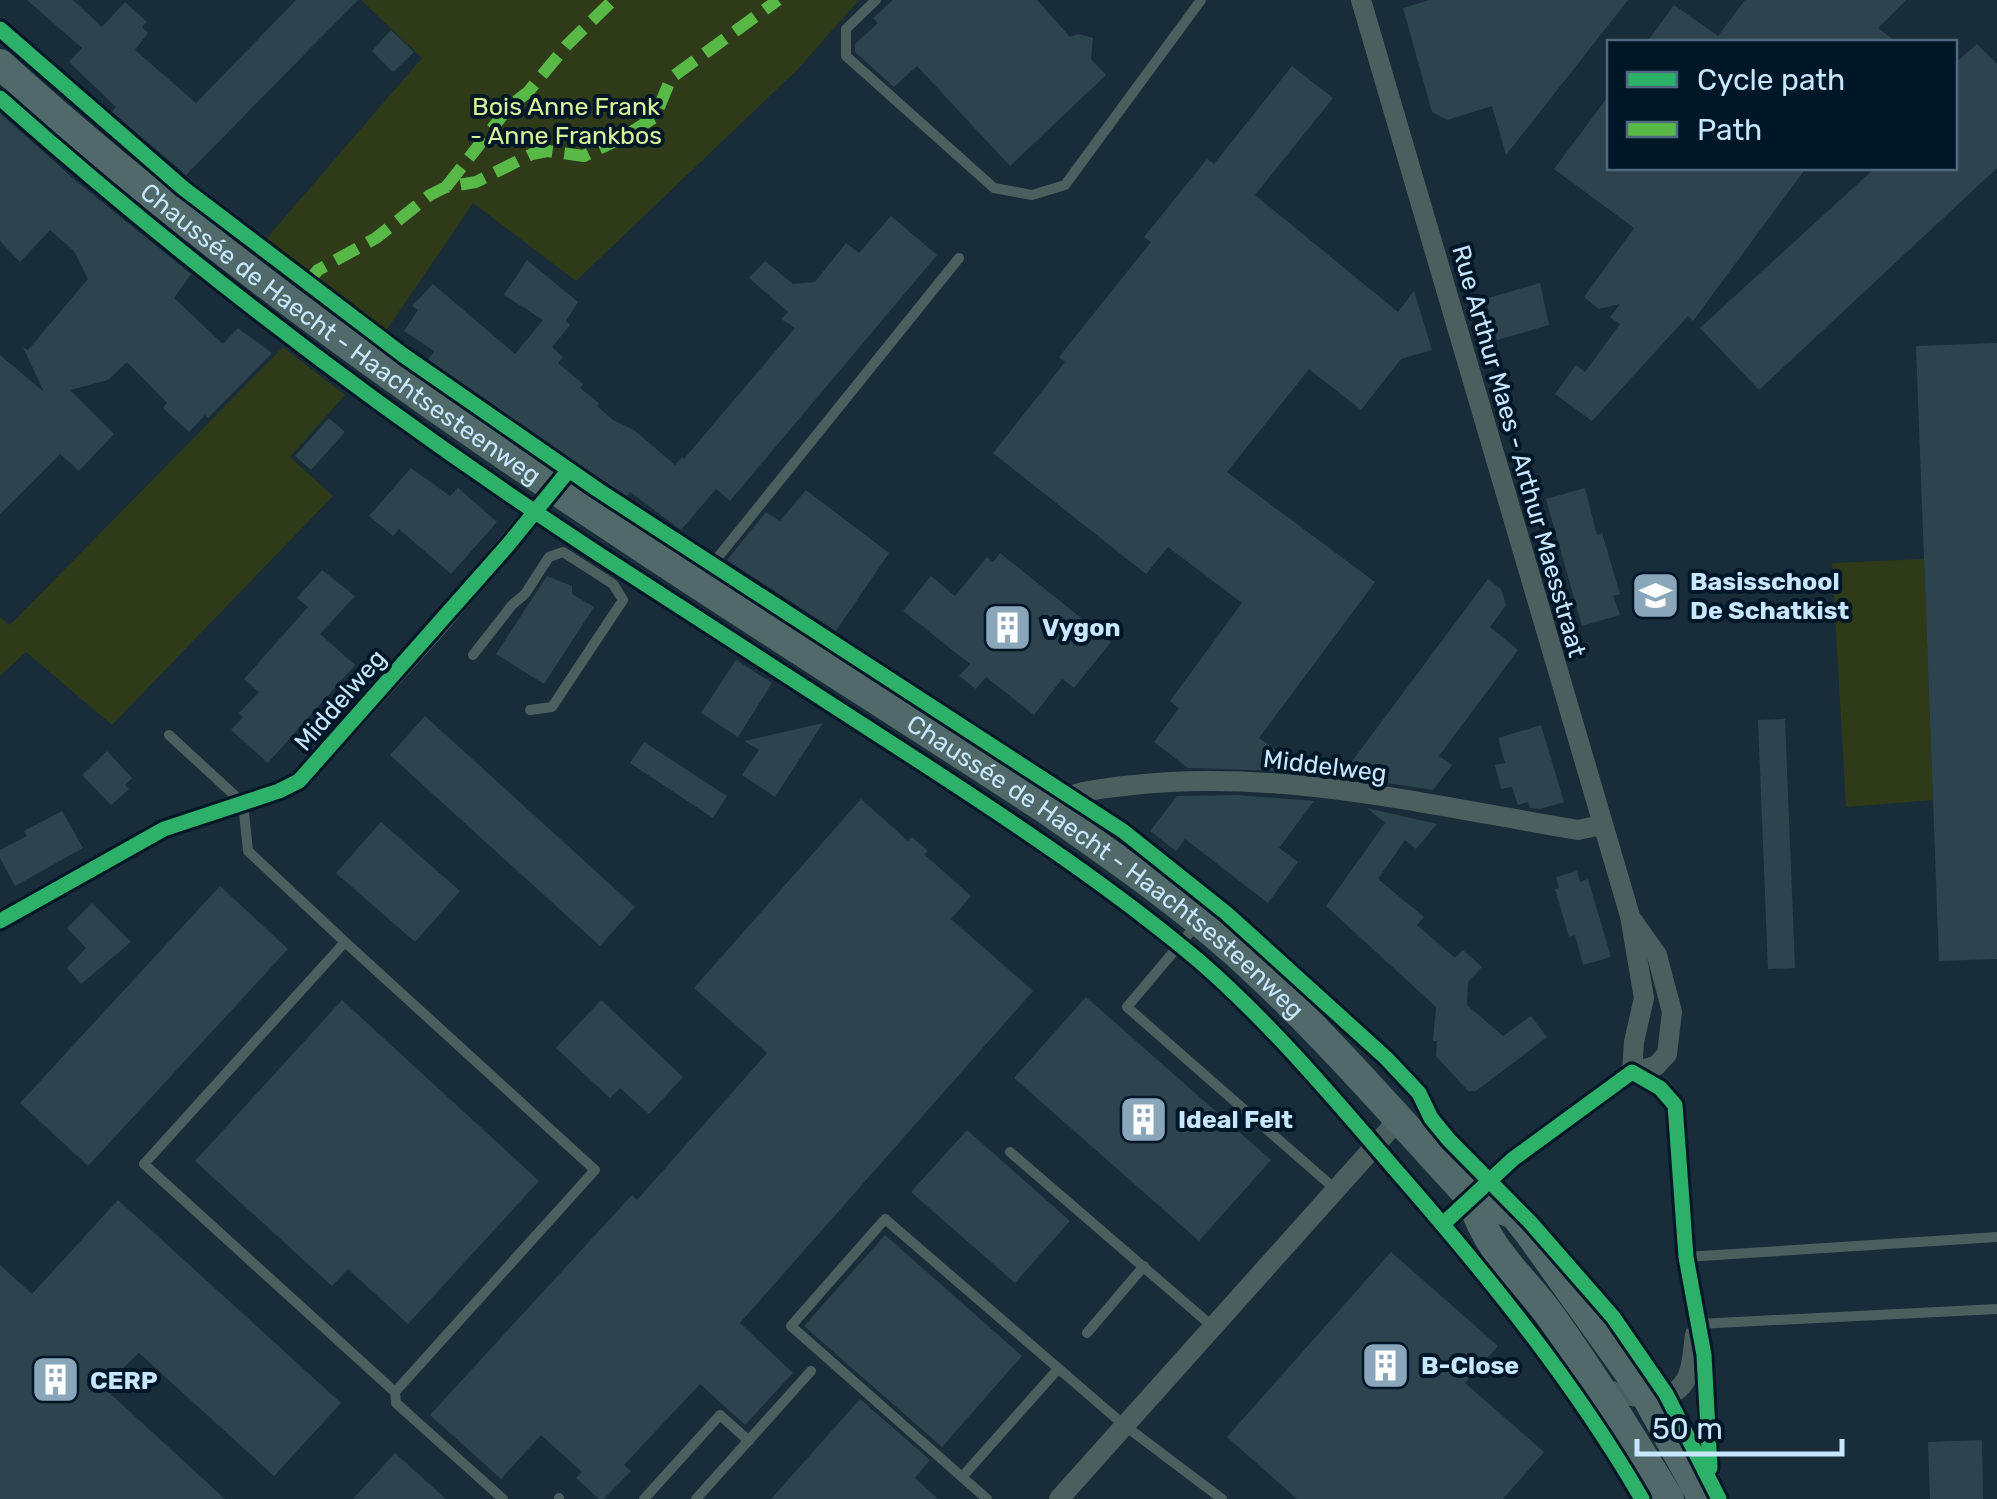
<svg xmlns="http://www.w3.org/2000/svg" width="1997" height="1499" font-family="Rubik,sans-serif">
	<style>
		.green { fill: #2f3a18 }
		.building { fill: #2d444e }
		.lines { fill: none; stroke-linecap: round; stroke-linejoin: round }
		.lane { stroke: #4b605e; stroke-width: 10 }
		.street { stroke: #4b605e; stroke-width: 20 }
		.secondary { stroke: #516a69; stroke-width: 30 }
		.quiet { stroke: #58b947; stroke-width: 12; stroke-dasharray: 25 12; stroke-linecap: butt }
		.cycleway-casing { stroke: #001728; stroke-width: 21 }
		.cycleway { stroke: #2db169; stroke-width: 15 }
		.labels { text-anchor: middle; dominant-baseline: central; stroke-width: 8; stroke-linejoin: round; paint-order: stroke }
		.park-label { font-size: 25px; fill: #d9f199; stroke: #001728 }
		.street-label { font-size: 25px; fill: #c6e7ff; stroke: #001728 }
		.poi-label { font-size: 25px; font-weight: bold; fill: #c6e7ff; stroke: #001728; text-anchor: start }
	</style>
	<rect width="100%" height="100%" fill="#192c39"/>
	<path class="green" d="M361 0H859L798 69 576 281 473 203 386 331 351 308 266 239 422 58Z
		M283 347 345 395 290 457 333 496 112 725 26 652 0 676V617L10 625Z
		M1924 559 1933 800 1846 807 1832 563Z"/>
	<path class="building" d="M27 0H73L102 27 125 2 147 22 142 27 148 33 135 50 196 103 296 0H358L186 175 112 112 116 107 69 62 82 48Z
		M893 0H1037L1070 37 1078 34 1093 38 1091 59 1106 75 1010 166 917 66 894 87 855 52V44L878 23 873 18Z
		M1429 0H1628L1506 155 1492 106 1447 120 1432 112 1403 8Z
		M1745 0H1906L1878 28 1897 42H1647L1674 5 1718 36Z
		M391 30 414 52 393 72 372 51Z
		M1977 44 1997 64V168L1759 390 1700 328 1875 168H1954V64Z
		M1292 66 1333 98 1255 195 1398 312 1414 291 1432 350 1401 359 1361 410 1309 369 1227 472 1375 582 1259 738 1296 764 1290 771 1188 768 1154 742 1179 708 1170 701 1242 603 1168 547 1146 574 993 453 1065 362 1059 357 1151 242 1144 237 1207 159 1214 164Z
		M1610 94V168H1806L1693 321 1688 316 1592 421 1555 394 1576 365 1585 372 1620 324 1610 317 1620 304 1599 309 1584 297 1634 228 1554 169Z
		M0 113 76 181 191 274 174 298 223 344 238 328 272 353 208 418 205 415 189 432 163 408 167 403 127 362 108 380 70 390 114 434 79 471 60 454 0 514V355L44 392 23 347 28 350 88 279 74 251 50 230 20 262 0 241Z
		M891 216 937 255 730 501 716 489 681 530 630 492 627 496 465 391 468 388 428 360 434 351 404 331 418 310 412 306 433 284 515 354 543 320 504 295 527 260 578 302 566 321 570 325 552 347 563 357 558 363 583 384 580 388 599 403 597 406 613 420 634 430 675 465 682 457 684 459 795 328 781 319 788 312 749 278 765 261 793 284 815 282 846 243 859 253Z
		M1540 283 1549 325 1497 340 1485 299Z
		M1997 343V959L1939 961 1916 346Z
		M329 418 345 432 311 470 295 456Z
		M411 468 450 496 458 488 497 522 451 574 399 529 393 536 369 516Z
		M1585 488 1597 535 1602 533 1620 594 1613 596 1620 615 1582 626 1546 499Z
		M806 490 889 553 836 631 727 560 766 512 780 521Z
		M1000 553 1111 642 1074 688 1062 679 1034 715 986 677 976 689 959 676 970 664 903 611 931 576 955 596 987 557 993 562Z
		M322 570 355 596 320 634 355 665 268 763 231 730 243 717 239 713 259 692 244 679 308 607 297 598Z
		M547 576 572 586V594L594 607 544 684 496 654Z
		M1488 579 1501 589 1506 605 1490 627 1518 650 1439 756 1452 765 1433 790 1341 776Z
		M736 660 772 683 738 737 701 713Z
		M425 716 635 907 600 946 390 755Z
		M1785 719 1795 968 1768 969 1758 720Z
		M823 723 775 797 742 775 759 750 744 741Z
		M1541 725 1564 802 1540 809 1530 808 1528 802 1518 805 1512 787 1501 789 1495 765 1505 763 1498 738Z
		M644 742 727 796 713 818 630 763Z
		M107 751 132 778 125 785 129 789 111 805 82 775Z
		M1238 795 1314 801 1279 848 1298 862 1268 903 1185 839 1176 851 1150 831 1177 796Z
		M861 799 908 841 912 837 928 851 924 854 971 896 951 919 1033 991 740 1323 793 1373 745 1425 700 1384 624 1465 631 1471 604 1499H599L576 1478 582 1472 541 1435 501 1479 430 1415 632 1195 637 1200 767 1053 694 988Z
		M1367 808 1437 824 1416 849 1405 840 1378 879 1424 917 1417 925 1455 958 1463 950 1482 967 1468 982 1467 1005 1503 1036 1531 1016 1547 1037 1476 1091H1468L1436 1056 1437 1041H1433L1436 1007 1326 906 1385 823Z
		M62 811 83 848 15 886 0 858V850L27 836 24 831Z
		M381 822 460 891 415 942 336 873Z
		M1577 871 1580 882 1588 879 1611 957 1583 965 1575 935 1569 937 1555 889 1559 888 1556 877Z
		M220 886 288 949 88 1166 20 1103Z
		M92 903 131 942 81 984 67 968 86 948 67 928Z
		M1086 997 1271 1160 1199 1241 1014 1078Z
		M342 1000 539 1181 408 1324 348 1269 332 1286 195 1161Z
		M601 1000 683 1077 649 1114 620 1088 610 1098 556 1048Z
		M967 1130 1070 1221 1015 1283 911 1192Z
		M118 1200 341 1403 274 1476 139 1353 103 1387 225 1499H0V1265L32 1294Z
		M885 1235 1022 1356 942 1447 804 1326Z
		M1391 1252 1498 1346 1465 1383 1544 1452 1503 1499H1297L1227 1437Z
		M860 1399 930 1460 915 1478 938 1499H771Z
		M1982 1440 1983 1499H1930L1928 1442Z
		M395 1453 446 1499H353Z"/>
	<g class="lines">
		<path class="lane" d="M876 0 846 29V56L994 188 1032 195 1065 185 1201 0
			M698 582 959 258
			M473 655 512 605 525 594 549 557 563 552 613 584 623 600 552 707 530 710
			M169 735 243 803 248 851 345 942
			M1197 924 1127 1007 1334 1188
			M345 942 595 1170 395 1392 144 1164Z
			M1010 1152 1212 1326
			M1686 1257 1997 1237
			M1697 1324 1997 1309
			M1087 1333 1144 1266
			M395 1392 396 1403 503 1499
			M962 1477 791 1326 885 1219 1124 1425 1222 1499
			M559 1498V1499
			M644 1499 720 1415 749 1441
			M696 1499 811 1371
			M987 1499 962 1477 1058 1369"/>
		<path class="street" d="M1361 0 1630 916 1644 998 1634 1042 1632 1072
			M1046 809C1073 790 1092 790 1124 786 1276 767 1428 805 1578 830L1601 825
			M0 921 164 829 279 791 299 781 439 625 554 489
			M1632 1072 1660 1088 1675 1105 1686 1257 1704 1355 1710 1499
			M1471 1198 1513 1159 1632 1072 1656 1066 1667 1054 1672 1012 1657 955 1633 921
			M1602 1388C1629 1397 1674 1410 1688 1375 1693 1363 1693 1347 1695 1335
			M1059 1499 1399 1119"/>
		<g class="secondary">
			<path id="s1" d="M0 64C318 353 687 575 1046 809 1110 854 1175 899 1234 951 1319 1027 1394 1115 1471 1198 1491 1257 1518 1271 1552 1318 1594 1377 1631 1437 1669 1499"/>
			<path d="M1471 1198 1514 1214 1530 1234 1648 1399 1703 1499"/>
		</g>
		<path class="quiet" d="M446 187 509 107 528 92 567 45 613 0
			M307 283 318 270 376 238 430 195 446 187 476 182 532 154 547 151 584 156 622 138 655 117 671 78 778 0"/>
		<defs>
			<path id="cycleway" d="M0 29 183 188 403 355 598 490 1123 831 1226 913 1386 1058 1419 1093 1431 1118 1449 1140 1530 1222 1613 1317 1666 1394 1719 1499
				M0 98C189 266 389 417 600 555 707 625 815 693 922 763 1017 825 1111 887 1198 960 1272 1024 1336 1101 1400 1175 1489 1277 1574 1382 1642 1499
				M0 921 164 829 279 791 299 781 507 546 569 470
				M1443 1224 1513 1159 1632 1072 1660 1088 1675 1105 1686 1257 1704 1355 1710 1468"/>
		</defs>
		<use href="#cycleway" class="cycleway-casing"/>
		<use href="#cycleway" class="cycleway"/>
	</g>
	<defs>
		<symbol id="school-square" viewBox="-11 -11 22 22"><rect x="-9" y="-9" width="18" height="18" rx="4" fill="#89a6ba" stroke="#001728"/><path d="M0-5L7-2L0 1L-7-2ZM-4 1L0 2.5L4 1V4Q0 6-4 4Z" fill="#fff"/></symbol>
		<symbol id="building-square" viewBox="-11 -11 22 22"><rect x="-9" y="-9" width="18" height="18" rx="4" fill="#89a6ba" stroke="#001728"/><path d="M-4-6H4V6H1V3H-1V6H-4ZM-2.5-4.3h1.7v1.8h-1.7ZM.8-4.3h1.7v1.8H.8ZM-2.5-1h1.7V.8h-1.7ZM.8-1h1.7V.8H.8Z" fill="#fff"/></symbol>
	</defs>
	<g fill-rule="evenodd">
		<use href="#school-square" x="1628" y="568" width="55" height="55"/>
		<use href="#building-square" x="980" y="600" width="55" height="55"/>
		<use href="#building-square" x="1116" y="1092" width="55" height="55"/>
		<use href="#building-square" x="1358" y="1338" width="55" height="55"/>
		<use href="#building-square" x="28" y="1352" width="55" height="55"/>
	</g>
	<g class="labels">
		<g class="park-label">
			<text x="566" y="106">Bois Anne Frank<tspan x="566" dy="29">- Anne Frankbos</tspan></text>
		</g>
		<g class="street-label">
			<text stroke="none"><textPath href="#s1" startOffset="435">Chaussée de Haecht - Haachtsesteenweg</textPath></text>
			<text transform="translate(1519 451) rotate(74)">Rue Arthur Maes - Arthur Maesstraat</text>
			<text transform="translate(340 700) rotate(-49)">Middelweg</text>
			<text transform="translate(1325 766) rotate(7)">Middelweg</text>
			<text stroke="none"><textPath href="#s1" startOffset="1368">Chaussée de Haecht - Haachtsesteenweg</textPath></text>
		</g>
		<g class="poi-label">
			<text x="1690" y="581">Basisschool<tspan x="1690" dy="29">De Schatkist</tspan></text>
			<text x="1042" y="627">Vygon</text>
			<text x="1178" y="1119">Ideal Felt</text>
			<text x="1421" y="1365">B-Close</text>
			<text x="90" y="1380">CERP</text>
		</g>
	</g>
	<rect x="1607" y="40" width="350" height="130" fill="#001728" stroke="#4f6a7e" stroke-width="2.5"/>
	<rect x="1627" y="72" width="50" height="15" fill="#2db169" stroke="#4f6a7e" stroke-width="2.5"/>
	<text x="1697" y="90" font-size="30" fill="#c6e7ff">Cycle path</text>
	<rect x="1627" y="122" width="50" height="15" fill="#58b947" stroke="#4f6a7e" stroke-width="2.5"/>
	<text x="1697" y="140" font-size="30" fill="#c6e7ff">Path</text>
	<path d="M1637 1439v15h205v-15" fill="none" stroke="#c6e7ff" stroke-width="5"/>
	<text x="1652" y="1439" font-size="30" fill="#c6e7ff" stroke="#001728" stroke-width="8" paint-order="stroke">50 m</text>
</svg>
